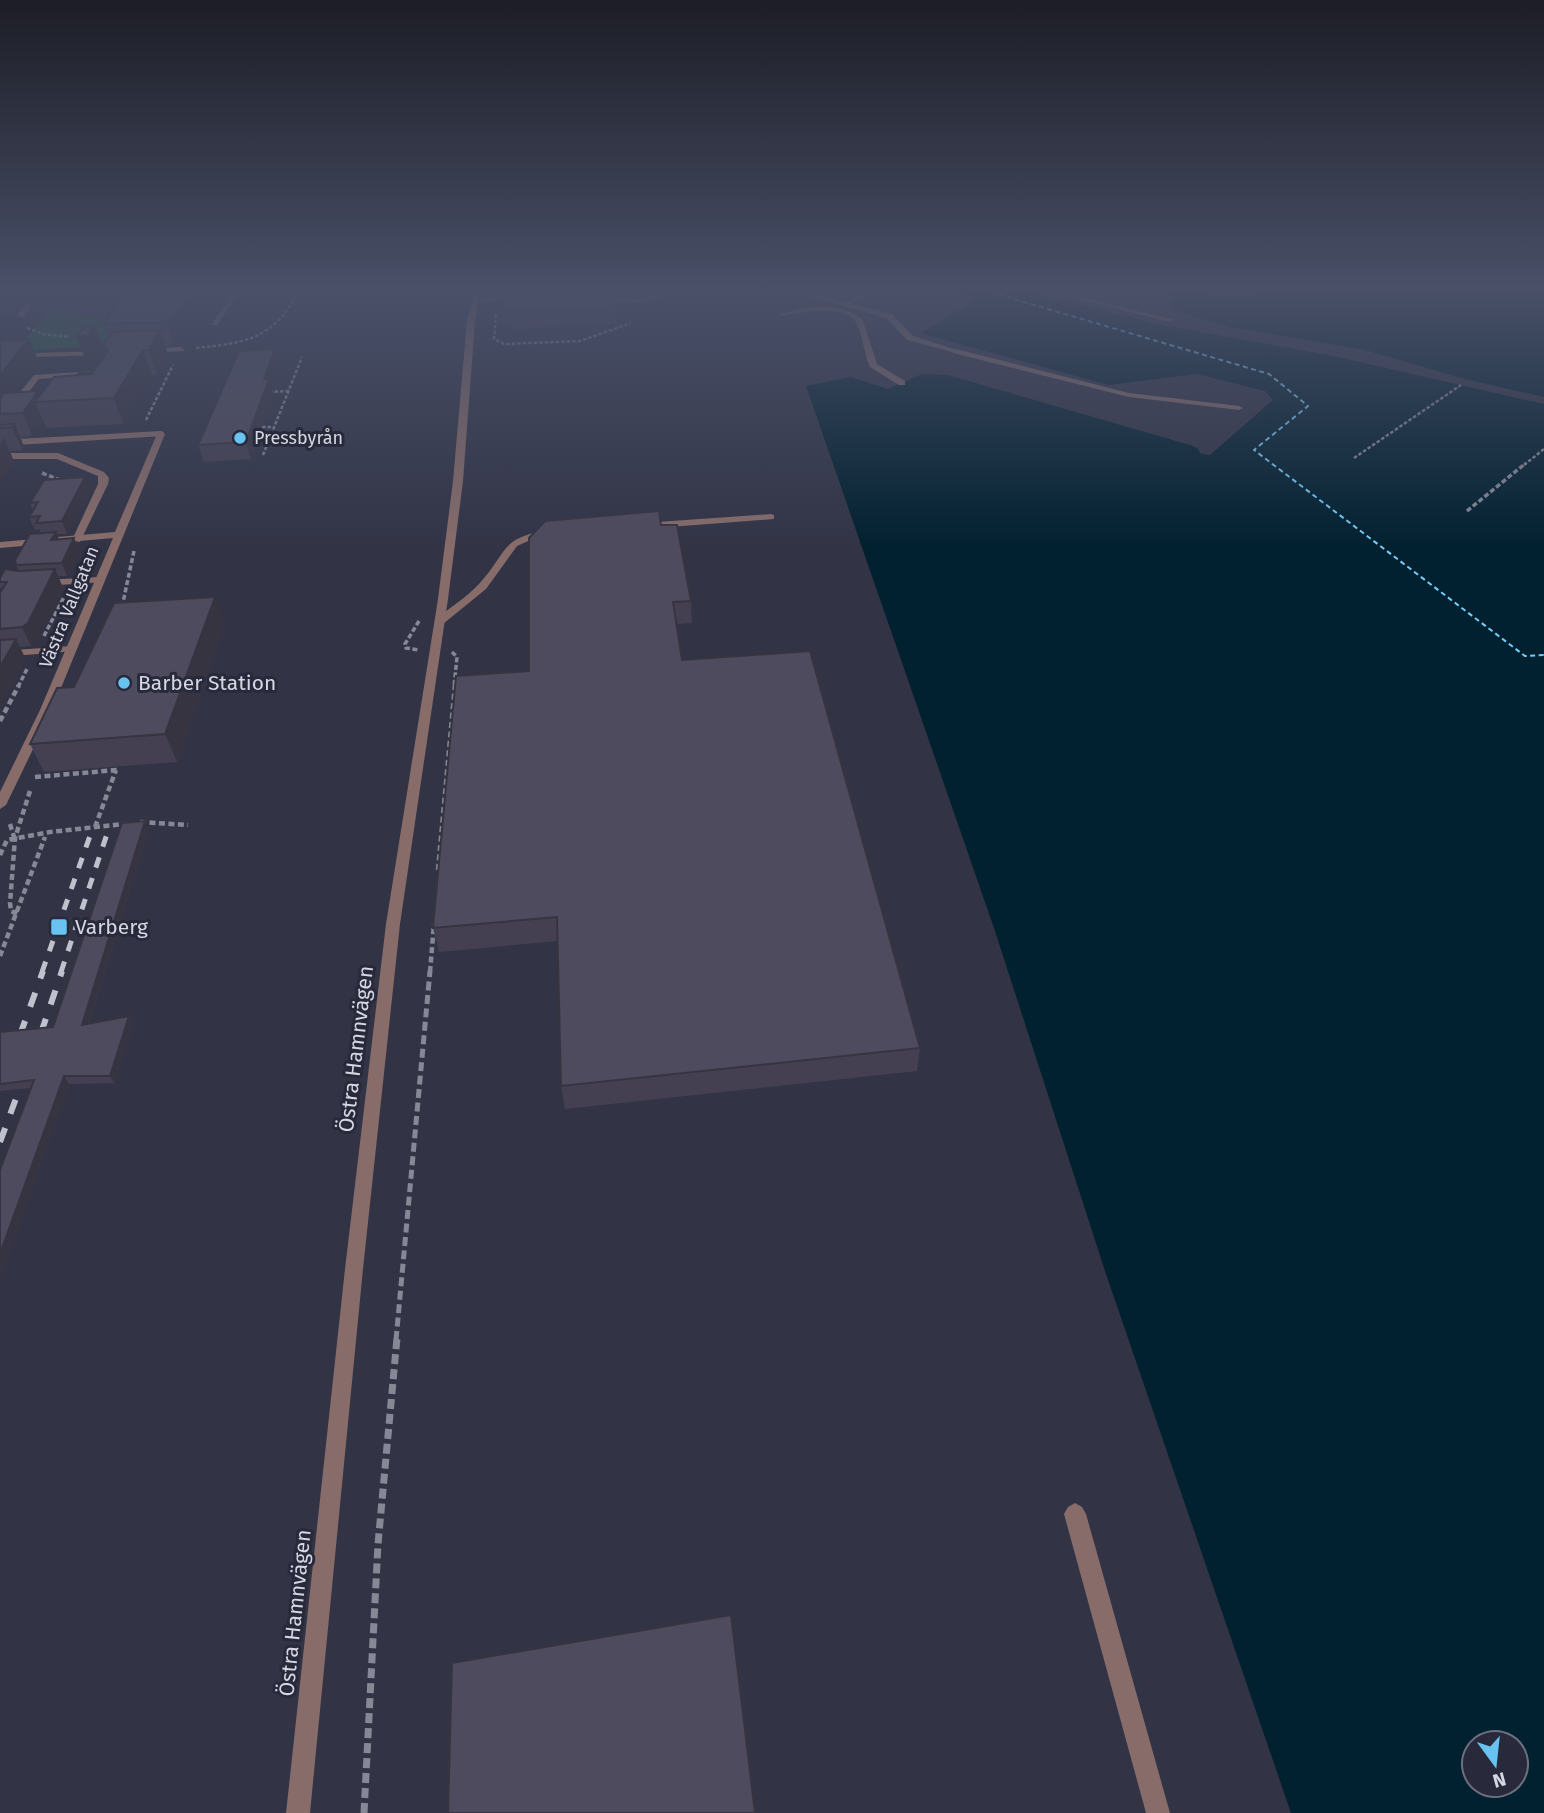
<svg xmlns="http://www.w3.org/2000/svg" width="1544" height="1813" font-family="'Fira Sans',sans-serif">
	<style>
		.green { fill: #295944 }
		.water { fill: #022130; fill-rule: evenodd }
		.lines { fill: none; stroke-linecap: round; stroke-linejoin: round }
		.ferry { stroke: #76cefd; stroke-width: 2; stroke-dasharray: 5 3.5; stroke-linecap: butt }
		.path-far4 { stroke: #868896; stroke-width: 2.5; stroke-dasharray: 3.5 2; stroke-linecap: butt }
		.path-far3 { stroke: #868896; stroke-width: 3.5; stroke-dasharray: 5 2.5; stroke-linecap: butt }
		.path-far2 { stroke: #868896; stroke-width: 4.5; stroke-dasharray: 6 3.5; stroke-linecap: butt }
		.path-far1 { stroke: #868896; stroke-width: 5; stroke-dasharray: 9 4.5; stroke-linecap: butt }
		.path { stroke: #868896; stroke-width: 7; stroke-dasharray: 10 5; stroke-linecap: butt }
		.service { fill: #876c6a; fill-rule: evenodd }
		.pedestrian { fill: #876c6a; fill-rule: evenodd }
		.minor { fill: #876c6a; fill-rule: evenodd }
		.tertiary { fill: #876c6a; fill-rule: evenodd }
		.rail-far1 { stroke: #bfc1cd; stroke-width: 5; stroke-dasharray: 11 11; stroke-linecap: butt }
		.rail { stroke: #bfc1cd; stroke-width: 6; stroke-dasharray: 15 15; stroke-linecap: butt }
		.wall { fill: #444051 }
		.shaded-wall { fill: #373442 }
		.building { fill: #4f4b5e; stroke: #373442; stroke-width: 2 }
		.poi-dot { fill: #69c3f1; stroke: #282a3b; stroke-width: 2.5 }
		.labels { text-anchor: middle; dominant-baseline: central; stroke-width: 6; stroke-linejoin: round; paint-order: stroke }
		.far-poi-label { font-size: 18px; fill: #d5d7e3; stroke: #282a3b; text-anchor: start }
		.far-street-label { font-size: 18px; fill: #d5d7e3; stroke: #282a3b }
		.poi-label { font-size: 21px; fill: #d5d7e3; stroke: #282a3b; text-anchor: start }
		.street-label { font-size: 21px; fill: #d5d7e3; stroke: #282a3b }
	</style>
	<rect width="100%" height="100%" fill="#323446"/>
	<path class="green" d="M78 311 75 317 141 315 105 345 34 350H24L20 346 47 313Z"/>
	<path class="water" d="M956 292H1026L1167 326 1329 355 1544 404V1813H1291L1106 1274 994 928 806 386 851 377 888 389 922 374 948 375 1190 445 1197 448 1201 454 1210 455 1273 400 1265 391 1197 374 1109 385 920 333 980 299ZM1474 1743H1516V1785H1474Z
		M1169 292H1544V397L1465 379 1365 350 1228 327 1173 310Z"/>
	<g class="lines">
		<path class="ferry" d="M990 292 1269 374 1308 406 1254 450 1525 656 1544 655"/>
		<path class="path-far4" d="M496 314 494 339 504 344 580 341 631 323
			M27 328 43 334 70 337
			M196 348C245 343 274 339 298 292
			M269 392 290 391
			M146 420 173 365
			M262 427H274
			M263 455 302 357
			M1354 458 1461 385
			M1524 465 1544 449"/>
		<path class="path-far3" d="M42 473 60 480
			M1467 511 1526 463
			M122 607 134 551
			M419 621 405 644 406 648 419 650
			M44 636 64 597
			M452 652 457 657 454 687
			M18 687 27 669"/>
		<path class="path-far2" d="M0 721 19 685
			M35 777 117 770
			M140 822 188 825
			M10 824 14 837
			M95 827 116 770
			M0 855 7 840 50 832 124 824
			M438 870 455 685
			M17 914 11 911 10 903 15 838 30 791
			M0 956 45 837
			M430 972 434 924"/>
		<path class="path-far1" d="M396 1340 430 971"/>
		<path class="path" d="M364 1813 378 1544 397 1338"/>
		<path class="service" d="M497 297 499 300 476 302 473 300Z
			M822 306 844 309 862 318 877 364 905 381V385H899L870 367C864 353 863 337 857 324 846 303 801 312 783 316L779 314 802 308Z
			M956 349 1129 393 1239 406 1243 408 1239 410 1129 397 953 353 952 351Z
			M95 371H98V375L39 379 24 398 28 399V403L14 400 34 375Z
			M0 453H58L104 472 109 478 108 484 80 542 72 540 98 484V476L57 459H0Z
			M771 514 774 515V519L643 529 638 526 643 523Z
			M550 530 555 533 553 535 535 538 517 546 486 589 443 624H435V620C449 608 466 598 479 584 508 553 499 537 550 530Z
			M99 577 103 578V582L44 586 39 583 44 580Z
			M71 646 77 649 75 651 0 657V651Z
			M1075 1503 1082 1507 1086 1514 1170 1813H1146L1064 1514 1068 1507Z"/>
		<path class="pedestrian" d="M37 292H44L24 317H18V313Z"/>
		<path class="minor" d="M669 292H680L640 303 596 301 593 299 596 297 640 299Z
			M794 292H805L845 302 867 292H875L851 304 892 314 913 336 960 351 956 353 907 340 886 318Z
			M1051 292H1062L1174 320 1170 322Z
			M180 347 184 349 183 351 150 353 146 351 150 349Z
			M104 351 105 353 101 355 0 358V354Z
			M161 431 164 432V436L0 446V440Z"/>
		<path class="tertiary" d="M234 292H240L217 325H211Z
			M474 292H480L475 321 463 481 448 599 400 924 363 1269 310 1813H286L345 1269 386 924 438 599 453 481 467 321Z
			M161 431 165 434 52 710 6 805 0 809V792L40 710 113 538 0 548V542L115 532 157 434Z"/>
		<path class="rail-far1" d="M42 972 91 833
			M61 972 108 831"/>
		<path class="rail" d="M41 1033 62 971
			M20 1035 43 971
			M0 1142 18 1093"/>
	</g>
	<path class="wall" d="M0 292H220L212 305 174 345H165L168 354 157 375H152L123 424 46 428 43 421 32 436 20 437 24 447 22 450 10 451 14 462 0 482V341L39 362 15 392 40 395 77 375 93 372 96 368 89 369 106 354 103 345 108 338 103 324 110 315 76 316 74 310 31 312 27 300 16 313 0 314Z
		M614 292 617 324 515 329 514 325 504 326 502 310Z
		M819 292H857L844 298Z
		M1200 292H1257L1255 298 1200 294Z
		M275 349 280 365 271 388 273 395 251 459 204 462 198 445Z
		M85 477 90 490 67 534H57L59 540 74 538 80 552 67 576H58L63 588 37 641 31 646 20 647 25 658 0 704V593L2 590 0 587V578L19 571 16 565 41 534 39 529 35 530 29 517 33 510 30 503Z
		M661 525 691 601 692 623 677 624 682 660 920 1048 917 1071 565 1109 561 1086 558 941 439 952 433 928 529 671Z
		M224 623 177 762 44 772 30 744 74 687Z
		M149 828 89 1024 129 1016 133 1023 114 1083 69 1084 0 1277V1170L31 1088 0 1091V1032L53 1027Z"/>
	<path class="shaded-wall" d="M7 292H23L27 300 16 313Z
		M197 292H220L212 305 174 345 166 322Z
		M844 292H857L844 298Z
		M95 325 107 356 99 368 89 369 77 337Z
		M160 330 168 354 157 375 149 350Z
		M29 339 39 362 0 412V375Z
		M275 349 280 365 271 388 273 395 251 459 246 442 264 379Z
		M143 350 152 375 123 424 114 398Z
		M38 391 43 401 35 402 43 421 32 436 23 413Z
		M15 424 24 447 22 450 12 427Z
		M4 438 14 462 0 482V444Z
		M85 477 90 490 67 534 62 521Z
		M56 532 61 545 51 540Z
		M74 538 80 552 67 576 62 563Z
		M55 569 63 588 37 641 31 646 22 627Z
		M215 597 224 623 177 762 165 734Z
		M16 639 25 658 0 704V667Z
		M145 821 149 828 86 1033 82 1025Z
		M129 1016 133 1023 114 1083 110 1076Z
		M64 1076 69 1084 0 1277V1254Z"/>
	<path class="building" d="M70 292H197L166 322 103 324 126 292 68 294Z
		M503 292H614L615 308 513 312V309L502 310Z
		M95 325 88 335 77 337 83 328Z
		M160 330 149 350H143L114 398 35 402 54 377 92 374 108 351 103 345 113 332Z
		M29 339 0 375V341Z
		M275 349 264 379H269L246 442 198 445 239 351Z
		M93 372 92 374 77 375 79 373Z
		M38 391 23 413 0 414V399L4 393Z
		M15 424 12 427 0 428V425Z
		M85 477 62 521 36 523 40 516 29 517 38 502 30 503 44 480Z
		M659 511 661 525H677L691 601 673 602 682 660 810 651 920 1048 561 1086 557 917 433 928 456 676 529 671V538L545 521Z
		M56 532 51 540 74 538 62 563 16 565 15 560 30 534Z
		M5 569 18 571 55 569 28 623 22 627 0 629V593L7 582H0V578Z
		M215 597 165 734 30 744 57 688 74 687 114 603Z
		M16 639 0 667V640Z
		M145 821 82 1025 129 1016 110 1076H64L0 1254V1170L34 1080 0 1084V1032L53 1027 122 823Z
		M731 1615 755 1813H448L452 1663Z"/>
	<linearGradient id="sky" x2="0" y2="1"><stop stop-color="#1c1d26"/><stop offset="0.53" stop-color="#495068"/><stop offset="1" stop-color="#495068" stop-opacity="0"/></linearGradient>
	<rect width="1544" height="546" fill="url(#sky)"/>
	<g class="poi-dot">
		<circle cx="240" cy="438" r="7"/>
		<circle cx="124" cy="683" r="7"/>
		<rect x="50" y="918" width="18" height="18" rx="3.5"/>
	</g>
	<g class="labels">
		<g class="far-poi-label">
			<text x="254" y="438">Pressbyrån</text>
		</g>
		<g class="far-street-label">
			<text transform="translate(69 607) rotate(-68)">Västra Vallgatan</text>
		</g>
		<g class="poi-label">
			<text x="138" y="683">Barber Station</text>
			<text x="75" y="927">Varberg</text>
		</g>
		<g class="street-label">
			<text transform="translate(356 1049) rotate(-83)">Östra Hamnvägen</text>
			<text transform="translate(295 1613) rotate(-84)">Östra Hamnvägen</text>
		</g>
	</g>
	<g transform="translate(1495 1764) rotate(165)"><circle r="33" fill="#282a3b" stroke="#6d6f7e" stroke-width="2"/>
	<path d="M0-5L12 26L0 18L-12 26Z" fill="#69c3f1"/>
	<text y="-10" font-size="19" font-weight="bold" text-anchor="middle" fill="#d5d7e3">N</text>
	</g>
</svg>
